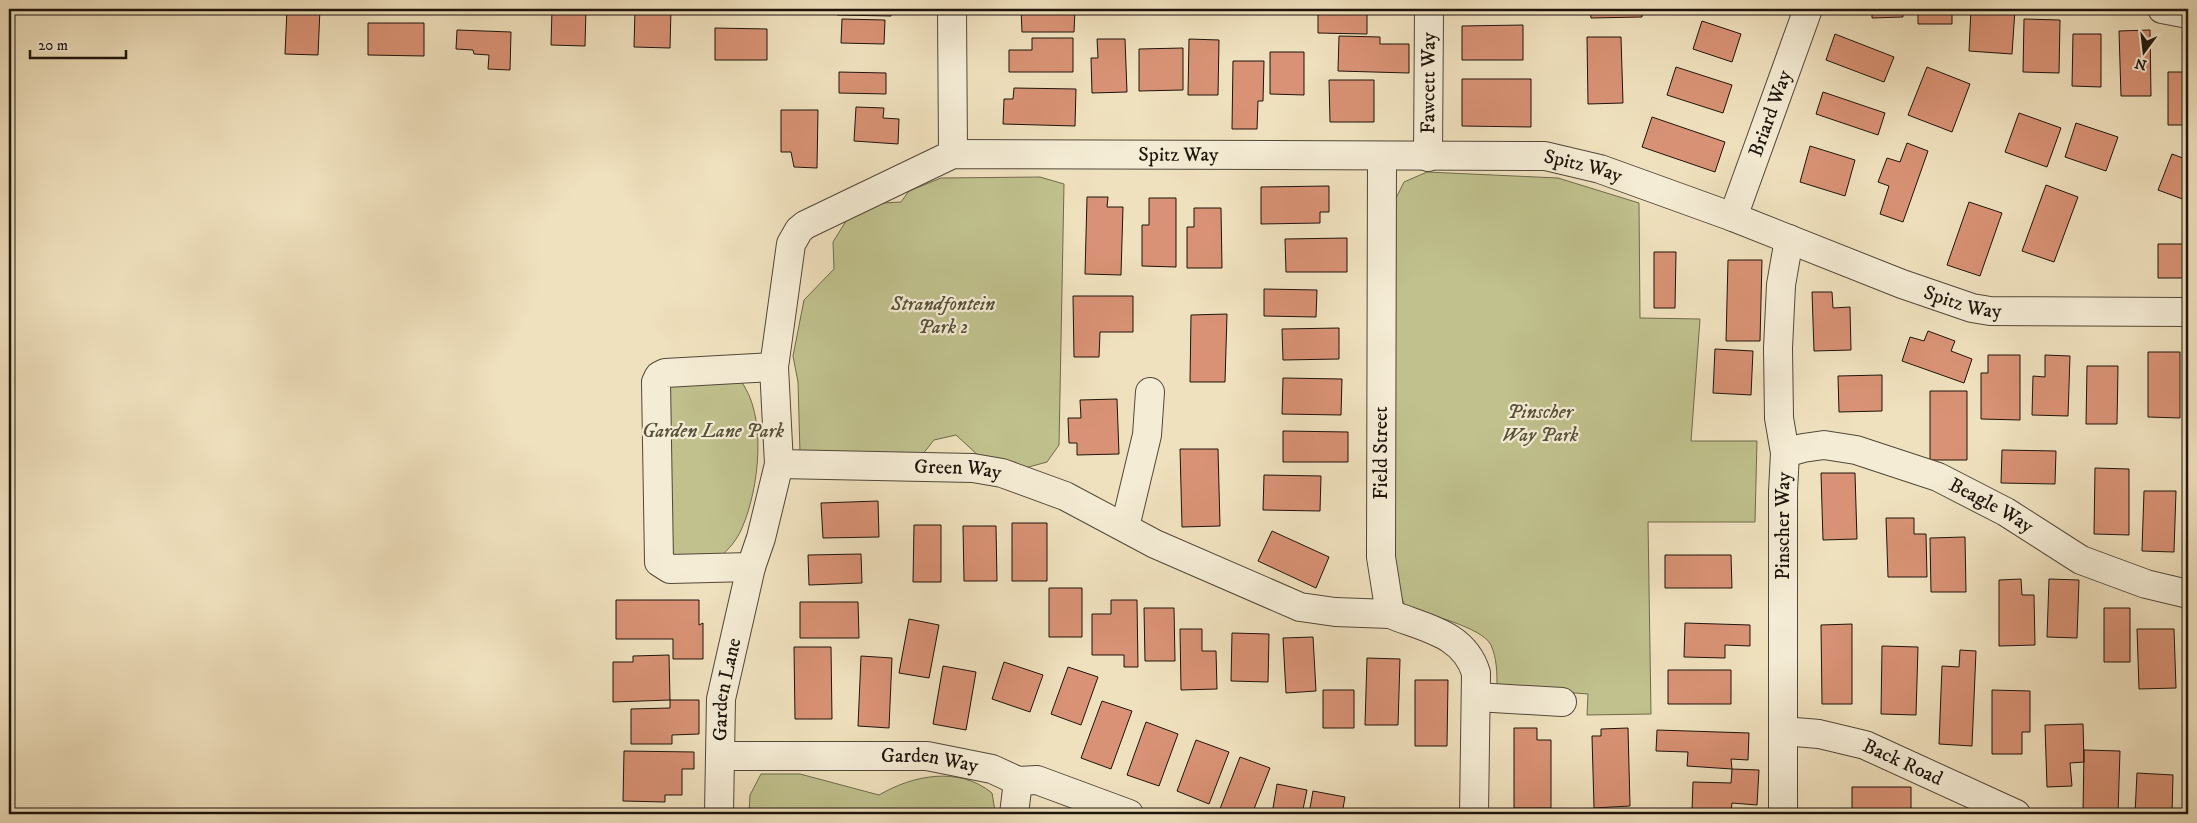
<svg xmlns="http://www.w3.org/2000/svg" width="2197" height="823" font-family="'IM FELL DW Pica',serif">
	<style>
		.green { fill: #c0c18d; stroke: #6e6a4c }
		.building { fill: #d99275; stroke: #1d140b }
		.lines { fill: none; stroke-linecap: round; stroke-linejoin: round }
		.minor-casing { stroke: #524738; stroke-width: 30 }
		.minor { stroke: #f5ecd5; stroke-width: 28 }
		.labels { text-anchor: middle; dominant-baseline: central; stroke-width: 4.5; stroke-linejoin: round; paint-order: stroke }
		.street-label { font-size: 20px; fill: #1d140b; stroke: #f5ecd5 }
		.park-label { font-size: 20px; font-style: italic; fill: #565138; stroke: #f5ecd5 }
	</style>
	<rect width="100%" height="100%" fill="#f0e1be"/>
	<filter id="stains"><feTurbulence type="fractalNoise" baseFrequency=".004" numOctaves="4"/><feColorMatrix values="0 0 0 0 .2 0 0 0 0 .09 0 0 0 0 .02 0 0 0 .5 -.17"/></filter>
	<radialGradient id="worn" r=".72"><stop offset=".6" stop-color="#630" stop-opacity="0"/><stop offset="1" stop-color="#630" stop-opacity=".3"/></radialGradient>
	<path class="green" d="M1427 172 1558 178 1639 203 1640 318 1700 319 1691 441H1757L1755 522H1648L1651 714 1587 715 1588 694 1497 687C1497 673 1497 659 1491 645 1482 627 1426 614 1406 607L1394 584 1391 208 1404 182Z
		M1040 177 1064 184 1059 445 1047 462 1025 468 981 458 956 435 934 440 922 455 800 453 798 382 793 356 804 300 834 269 833 242 851 213 883 203 901 202 909 191 941 178Z
		M740 380C768 415 759 489 742 528 737 540 729 549 719 558L675 559 669 554 668 389 670 382Z
		M761 774H800L879 795C913 775 959 766 992 793L995 811 994 814H749L750 795Z"/>
	<path class="building" d="M287 9H320L318 55 285 54Z
		M552 9H586L585 46 551 45Z
		M635 9H671L670 48 634 47Z
		M837 9H891V16L837 15Z
		M1021 9H1075L1074 32H1022Z
		M1318 9H1367V34L1318 33Z
		M1590 9H1642V17L1591 18Z
		M1727 9H1778V10L1727 11Z
		M1872 9H1903V17L1872 18Z
		M1918 9H1952V24H1918Z
		M1971 9H2015L2012 54 1969 51Z
		M842 19 885 20 884 44 841 43Z
		M2024 19 2060 20 2059 73 2023 72Z
		M1702 21 1741 34 1732 62 1693 49Z
		M368 23H424V56L368 55Z
		M1523 25V60H1462V26Z
		M715 28 767 29V60H715Z
		M457 30 511 32 510 70 488 69 489 55 474 54 473 50 456 49Z
		M2150 30 2151 96H2121L2119 31Z
		M1835 34 1894 57 1884 82 1826 60Z
		M2073 34H2101V87L2072 86Z
		M1339 36 1380 37V44H1409V73L1338 71Z
		M1587 37H1621L1623 103 1588 104Z
		M1032 38H1073V72H1009V50H1032Z
		M1097 39H1125L1127 92 1092 93 1091 58H1098Z
		M1189 39 1219 40 1218 95H1188Z
		M1183 48V90L1139 91V49Z
		M1270 52H1304V95L1270 94Z
		M1233 61H1264L1263 101H1258L1257 129H1232Z
		M1676 67 1732 85 1723 113 1667 95Z
		M1927 67 1970 84 1952 132 1908 115Z
		M839 72 886 73V94L839 93Z
		M2168 72H2188V125H2168Z
		M1462 79H1531V127L1462 126Z
		M1329 80H1374V122H1330Z
		M1014 88 1076 89 1075 126 1003 124 1004 99H1013Z
		M1823 92 1885 113 1878 135 1816 114Z
		M856 107 884 108 883 118 899 119 898 144 854 141Z
		M781 110H818L817 168 794 167 791 152H781Z
		M2019 113 2061 128 2047 167 2005 152Z
		M1652 117 1725 142 1715 172 1642 147Z
		M2076 123 2118 137 2106 171 2065 157Z
		M1907 143 1928 151 1903 222 1880 214 1889 186 1878 182 1887 158 1900 162Z
		M1810 146 1855 160 1845 196 1800 182Z
		M2172 154 2188 160V201L2158 190Z
		M2046 185 2078 197 2054 262 2022 251Z
		M1329 186V212H1320V223L1261 224V187Z
		M1087 197H1108L1107 207H1123L1121 275 1085 274Z
		M1149 198H1176V267L1142 266V225H1149Z
		M1969 202 2002 213 1980 276 1947 265Z
		M1194 208H1221L1222 268H1187V227H1194Z
		M1347 238V272H1286L1285 239Z
		M2158 244H2188V278H2158Z
		M1654 252H1676L1675 308H1654Z
		M1728 260H1762L1760 341H1726Z
		M1264 289 1317 290 1316 317 1264 316Z
		M1812 292H1832L1833 308 1850 307 1851 350 1814 351Z
		M1073 296H1133V332H1100L1099 357H1074Z
		M1227 314 1225 382H1190L1191 315Z
		M1339 328V359L1283 360 1282 329Z
		M1928 331 1955 341 1951 351 1972 359 1964 383 1902 361 1910 337 1924 341Z
		M1715 349 1753 351 1751 395 1713 393Z
		M2148 352H2180V418L2148 417Z
		M1988 355H2020V420L1981 419V373H1988Z
		M2045 355 2070 356 2068 416 2032 415 2033 376 2045 377Z
		M2087 366H2118L2117 424H2086Z
		M1882 375V411L1839 412 1838 376Z
		M1283 378 1342 379 1341 415 1282 414Z
		M1930 391H1967V460H1930Z
		M1117 399 1119 454 1077 455V443H1069L1068 418H1081L1080 400Z
		M1283 431 1348 432V462H1283Z
		M1180 449H1218L1220 526 1182 527Z
		M2002 450 2056 451 2055 484 2001 483Z
		M2095 468 2129 469V535L2094 534Z
		M1821 473H1855L1857 539 1823 540Z
		M1264 475 1321 476 1320 511 1263 510Z
		M2144 491H2176L2174 552 2142 551Z
		M878 501 879 537 823 538 821 503Z
		M1886 518H1914V534H1926L1927 577H1888Z
		M1012 523H1047V581H1012Z
		M914 525H941V582H913Z
		M963 526H996L997 581H964Z
		M1272 531 1329 557 1316 588 1258 561Z
		M1965 537 1966 592H1931L1930 538Z
		M861 554 862 583 809 585 808 555Z
		M1665 555H1731L1732 588H1665Z
		M2021 579 2022 595H2034L2035 645 1999 646V580Z
		M2049 579 2079 580 2077 638 2047 637Z
		M1049 588H1082V637H1049Z
		M616 600H699V625L703 623V659H673V639H616Z
		M1111 600H1137L1138 667H1124V655H1092V614H1111Z
		M800 602H858L859 638H800Z
		M1144 608H1174L1175 661H1145Z
		M2104 608H2130V662H2104Z
		M909 619 939 625 929 678 899 673Z
		M1685 623 1750 625V646L1725 645V658L1684 657Z
		M1852 624V704H1822L1821 625Z
		M1180 629H1202V651H1216L1217 689 1181 690Z
		M2137 629H2174L2176 688 2139 689Z
		M1232 633 1269 634 1268 682 1231 681Z
		M1313 637 1316 691 1286 693 1283 638Z
		M1882 646 1918 647 1916 715 1881 714Z
		M794 647H831L832 719H795Z
		M1960 650 1976 651 1972 746 1939 744 1942 666 1959 667Z
		M669 655 670 700 613 702V662H633V656Z
		M861 656 892 658 889 728 858 726Z
		M1367 658 1400 659 1398 725H1365Z
		M1004 662 1043 675 1030 712 992 699Z
		M943 666 976 672 966 730 933 724Z
		M1068 667 1098 677 1081 725 1051 714Z
		M1668 670H1731V704H1668Z
		M1415 680H1448L1447 746H1415Z
		M1323 690H1354V728H1323Z
		M1992 690 2030 691V732H2022V754H1992Z
		M670 700H699V734L672 735V744H631V709L670 708Z
		M1102 701 1132 711 1111 769 1081 758Z
		M1146 722 1178 734 1159 786 1127 775Z
		M2083 724 2084 762 2070 763 2072 786 2047 787 2045 725Z
		M1514 728H1537V740H1551V808H1514Z
		M1628 728 1630 806 1594 808 1592 736H1601V729Z
		M1657 730 1749 733 1748 760 1731 759 1732 769 1687 766 1688 752 1656 751Z
		M1196 740 1229 752 1209 804 1177 791Z
		M2084 750 2120 751 2118 814H2083Z
		M624 751 694 752V769H682V795H665V802L623 801Z
		M1240 757 1270 768 1252 814H1218Z
		M1732 769 1759 770 1757 805 1732 803 1731 812 1692 811 1693 782 1731 783Z
		M2137 773 2173 775 2172 814H2135Z
		M1277 784 1307 790 1302 814H1272Z
		M1852 787H1911V809H1898V814H1852Z
		M1313 791 1345 797 1342 814H1309Z
		M1511 810 1538 811V814H1511Z"/>
	<g class="lines">
		<defs>
			<g id="minor">
				<path d="M952 9 953 154"/>
				<path d="M2162 9 2188 14"/>
				<path d="M1382 157 1381 557 1390 614C1424 628 1464 633 1476 673L1474 814"/>
				<path id="s1" d="M1428 157 1429 9"/>
				<path id="s2" d="M1733 217 1808 9"/>
				<path id="s3" d="M1785 453 1803 448 1824 445 1856 450 1938 477 2006 512 2081 560 2146 584 2188 594"/>
				<path id="s4" d="M779 464 973 468 1002 473 1065 496 1155 544 1300 607 1335 612 1390 614"/>
				<path d="M1125 527 1147 435 1150 392"/>
				<path d="M751 567 670 569 659 562 656 382 659 376 665 373 774 367"/>
				<path d="M1476 697 1562 702"/>
				<path id="s5" d="M1783 731 1819 734 1865 745 2016 814"/>
				<path id="s6" d="M720 756H927L992 769 1018 781 1037 780 1129 814"/>
				<path id="s7" d="M719 814 721 699 751 567 761 538 779 464 774 367 791 244 799 230 805 225 953 154 1545 156 1600 169 1733 217 1902 284 1972 308 1990 311 2188 312"/>
				<path d="M1014 814 1018 781"/>
				<path id="s8" d="M1783 814V491L1785 453 1779 418 1778 348 1781 285 1789 239"/>
			</g>
		</defs>
		<use href="#minor" class="minor-casing"/>
		<use href="#minor" class="minor"/>
	</g>
	<g class="labels">
		<g class="street-label">
			<text stroke="none"><textPath href="#s1" startOffset="74">Fawcett Way</textPath></text>
			<text stroke="none"><textPath href="#s2" startOffset="110">Briard Way</textPath></text>
			<text stroke="none"><textPath href="#s7" startOffset="992">Spitz Way</textPath></text>
			<text stroke="none"><textPath href="#s7" startOffset="1398">Spitz Way</textPath></text>
			<text stroke="none"><textPath href="#s7" startOffset="1802">Spitz Way</textPath></text>
			<text transform="translate(1381 453) rotate(-90)">Field Street</text>
			<text stroke="none"><textPath href="#s4" startOffset="179">Green Way</textPath></text>
			<text stroke="none"><textPath href="#s3" startOffset="219">Beagle Way</textPath></text>
			<text stroke="none"><textPath href="#s8" startOffset="288">Pinscher Way</textPath></text>
			<text stroke="none"><textPath href="#s7" startOffset="125">Garden Lane</textPath></text>
			<text stroke="none"><textPath href="#s6" startOffset="210">Garden Way</textPath></text>
			<text stroke="none"><textPath href="#s5" startOffset="125">Back Road</textPath></text>
		</g>
		<g class="park-label">
			<text x="943" y="304">Strandfontein<tspan x="943" dy="23">Park 2</tspan></text>
			<text x="1540" y="412">Pinscher<tspan x="1540" dy="23">Way Park</tspan></text>
			<text x="713" y="431">Garden Lane Park</text>
		</g>
	</g>
	<rect width="2197" height="823" fill="none" stroke="#f0e1be" stroke-width="30"/>
	<rect x="10" y="10" width="2177" height="803" fill="none" stroke="#1d140b" stroke-width="2.5"/>
	<rect x="15" y="15" width="2167" height="793" fill="none" stroke="#1d140b"/>
	<g transform="translate(2144 52) rotate(195)" stroke="#f5ecd5" stroke-width="4" paint-order="stroke">
	<path d="M0-4L9 19L0 12L-9 19Z" fill="#1d140b"/>
	<text y="-8" font-size="14" font-weight="bold" text-anchor="middle" fill="#1d140b">N</text>
	</g>
	<path d="M30 50v8h96v-8" fill="none" stroke="#1d140b" stroke-width="2.5"/>
	<text x="38" y="50" font-size="15" fill="#1d140b" stroke="#f5ecd5" stroke-width="4" paint-order="stroke">20 m</text>
	<rect width="100%" height="100%" filter="url(#stains)"/>
	<rect width="100%" height="100%" fill="url(#worn)"/>
</svg>
